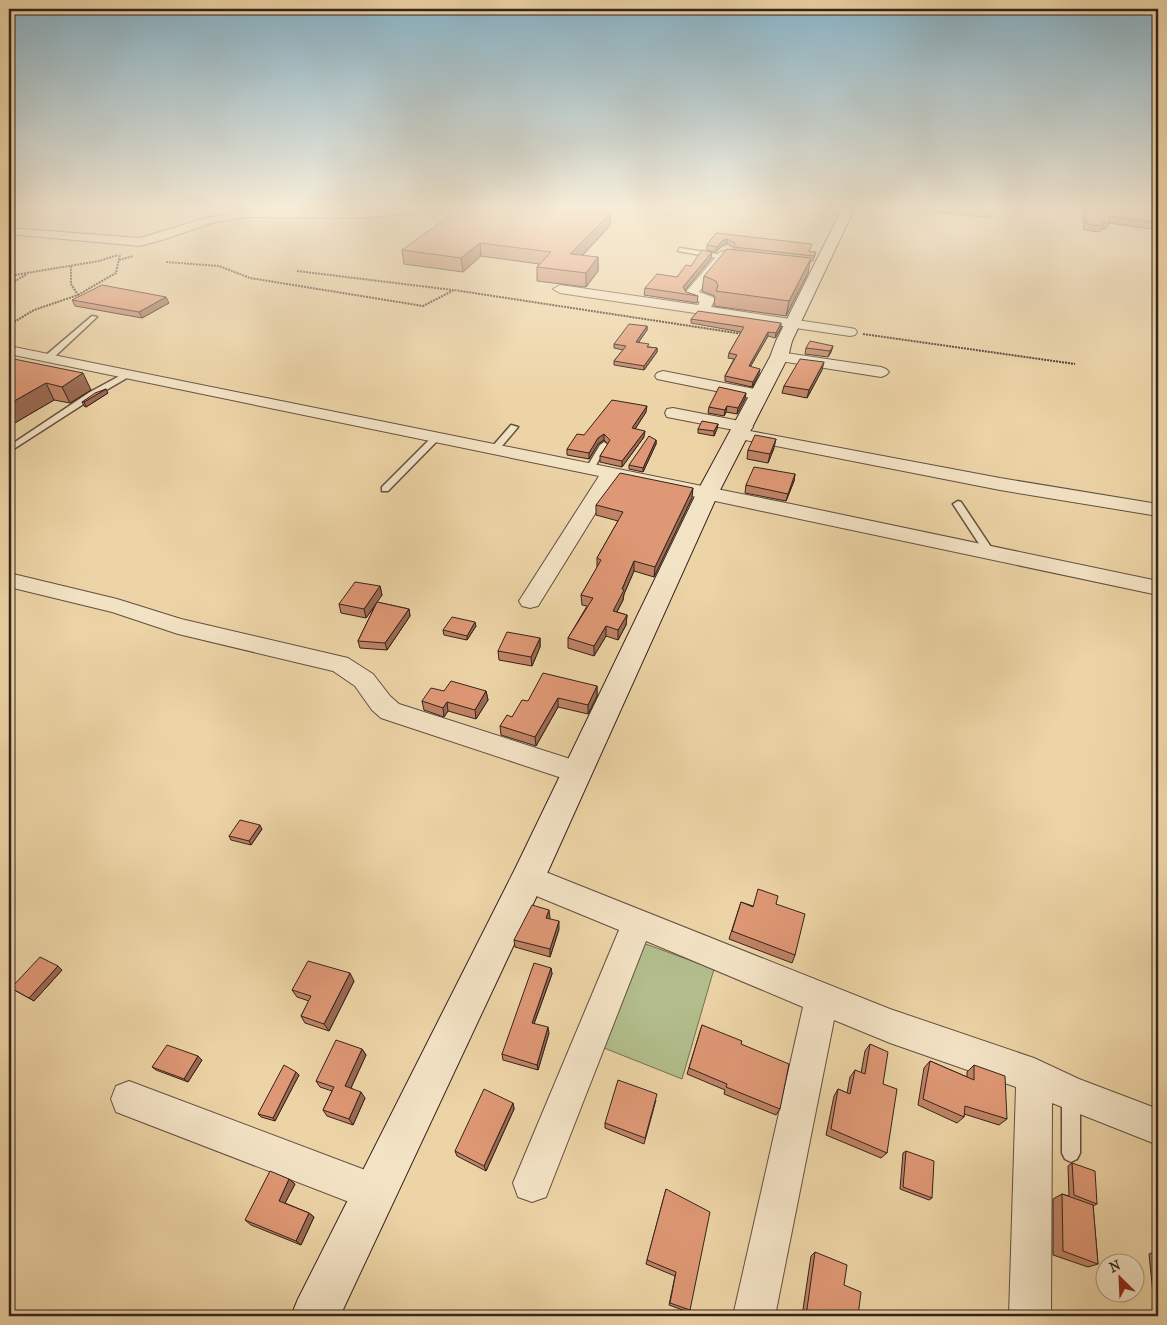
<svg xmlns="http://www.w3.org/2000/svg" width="1167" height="1325" font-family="'IM FELL French Canon',serif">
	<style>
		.green { fill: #b2be8c; stroke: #737055 }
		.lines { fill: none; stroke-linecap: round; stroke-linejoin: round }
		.lane-casing { stroke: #624f40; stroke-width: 3 }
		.street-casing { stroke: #624f40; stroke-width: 2 }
		.secondary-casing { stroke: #34231e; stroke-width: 2 }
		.path { stroke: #34231e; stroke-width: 2; stroke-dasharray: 2 1; stroke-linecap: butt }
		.lane { fill: #f3e3c5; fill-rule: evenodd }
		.street { fill: #f3e3c5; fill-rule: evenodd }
		.secondary { fill: #f3e3c5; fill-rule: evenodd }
		.wall { fill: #c08365; stroke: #34231e }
		.shaded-wall { fill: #9c6a52; stroke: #34231e }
		.building { fill: #df9875; stroke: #34231e }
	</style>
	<rect width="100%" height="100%" fill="#edd4a6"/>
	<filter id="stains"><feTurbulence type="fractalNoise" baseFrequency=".004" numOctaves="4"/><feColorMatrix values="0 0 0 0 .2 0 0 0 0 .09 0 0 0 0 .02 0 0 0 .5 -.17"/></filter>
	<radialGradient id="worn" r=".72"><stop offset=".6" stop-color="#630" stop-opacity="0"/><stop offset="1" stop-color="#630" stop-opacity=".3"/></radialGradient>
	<path class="green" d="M632 939 714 969 682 1079 594 1044Z"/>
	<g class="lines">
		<defs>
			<path id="lane" d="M680 248 723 255 726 257 723 259 678 251Z
				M92 316 97 317 51 360H45V356Z
				M125 373 132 375 96 396 9 452V446L90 392Z
				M511 425 518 427 497 452H491V448Z
				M433 436H436L440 438 388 491H382V487Z
				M604 442 608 445 593 470 592 472H586L585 470 600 445Z
				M958 501 961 502 995 553 993 555 990 556 985 553 953 504Z
				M1071 1087 1077 1090 1080 1096V1153L1077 1159 1071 1162 1065 1159 1062 1153V1096L1065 1090Z"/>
			<path id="street" d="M422 207H467L462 210 356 218 247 217 212 223 162 240 140 246 9 234V228L140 238 206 218 247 211 356 212Z
				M724 251 730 255 699 292 713 297 715 300 711 307 850 328 855 329 857 332 855 335 850 336 560 293 553 289 560 285 698 305 700 302 686 297 684 294 720 252Z
				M9 346 791 504 1158 581V595L616 480 538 606 530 608 522 606 519 601 599 476 9 354Z
				M779 352 881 367 886 369 889 372 886 375 881 377 774 360 771 357 774 354Z
				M663 371 760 390 766 392 768 395 766 398 760 400 657 379 655 376 657 373Z
				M673 408 750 423 753 427 750 431 1000 478 1158 504V516L1000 490 740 439 734 438 731 434 734 430 667 417 665 413 667 409Z
				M9 573 117 599 181 619 348 658 373 674 390 696 399 704 586 764 590 772 586 780 577 783 381 718 372 710 355 686 333 671 178 634 112 612 9 587Z
				M528 865 890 1009 1034 1058 1079 1079 1158 1109V1145L1052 1103 1051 1316H1009L1016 1087 890 1043 834 1020 775 1316H733L803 1007 646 941 546 1197 532 1202 518 1197 513 1183 619 930 517 888 513 878 517 868Z
				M129 1081 389 1179 394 1193 389 1207 375 1212 116 1112 111 1099 116 1086Z"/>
			<path id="secondary" d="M843 207H855L792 341 788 357 718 494 540 889 340 1316H291L298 1299 516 867 696 494 770 357 776 341Z"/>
		</defs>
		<use href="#lane" class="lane-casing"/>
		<use href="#street" class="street-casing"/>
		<use href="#secondary" class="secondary-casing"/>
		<path class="path" d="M119 260 133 256
			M166 262 219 266 250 278 423 306 454 290 743 334
			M297 271 453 290
			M9 276 99 261 118 255
			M9 285 27 274
			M78 295 116 273 120 254
			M9 325 34 310 78 295 71 284V266
			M863 334 1075 364"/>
		<use href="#lane" class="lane"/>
		<use href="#street" class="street"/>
		<use href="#secondary" class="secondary"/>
	</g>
	<path class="wall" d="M887 207H993L991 218Z
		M1073 207H1158V231V230L1109 223 1106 229H1102L1100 232 1084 230 1083 208Z
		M473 213 610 226 582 256 598 257V271L586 287 537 281V267L539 264 481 256 463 272 404 264 402 250Z
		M716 233 810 252H816L813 261H810L808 273 786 316 714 306 715 296 702 291 704 276 734 250V248L727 244 722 246 716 252 707 250V245Z
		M711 259 685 290 686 292 698 296 697 303 644 295 645 288 677 277 691 266Z
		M72 300 169 303 142 318 75 306Z
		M691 319 781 328 775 338 768 336 750 367 759 374 752 387 725 381V376L734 359 728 358 729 353 741 332 691 323Z
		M647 326V330L638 343 649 347 657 348V352L644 370 614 365V361L623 350 614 348V344Z
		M833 346 831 352 828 357 805 354 806 348Z
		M9 358 91 390 70 403 54 400 13 424 9 423Z
		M822 370 807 398 782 393 784 386Z
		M108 393 86 407 84 406 82 402Z
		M745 399 737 414 726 412 724 416 708 413 709 407Z
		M646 412 635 429 644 437 622 467 600 462V456L608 444 604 440 598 444 589 459 567 455V449L584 435Z
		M718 424 717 429 714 436 698 433V429Z
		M656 440V444L643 472 629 469V465Z
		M774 448 768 463 747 459 748 450Z
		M795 474 794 481 786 501 745 493 746 485Z
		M692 498 654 577 634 571 624 594 623 600 617 612 627 615 626 625 618 640 606 636 594 656 568 648V638L587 606 582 605 581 595 597 568V558L618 521 596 515V505Z
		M380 586 382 595 377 602 409 609 410 616 387 650 360 648 358 641 375 606 366 618 341 613 339 604Z
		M476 626 467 640 444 635 443 630Z
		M540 638V647L532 666 499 660 498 651Z
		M597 686V696L588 714 558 707 536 746 501 735 500 726 512 717 528 701Z
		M444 691H486L488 700 476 719 448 711 444 717 424 710 422 701Z
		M262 829 251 845 231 840 229 836Z
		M741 902 753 906 776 904 795 955 792 963 729 939Z
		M549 919 559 929 550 957 515 947 514 940Z
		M58 966 62 970 34 1001 16 991 11 988Z
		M551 968 552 974 534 1024 549 1033 538 1070 503 1060 502 1054Z
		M354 981 329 1031 305 1023 301 1016 309 1001 297 997 292 990Z
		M702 1025 741 1044 780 1109 776 1115 724 1094 725 1090 687 1074Z
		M870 1044 883 1084 887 1153 881 1158 826 1135 834 1096 838 1089 847 1093 850 1077 855 1070 861 1073 865 1051Z
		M362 1049 366 1055 351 1088 365 1098 353 1125 327 1116 323 1110 332 1091 320 1087 316 1081Z
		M202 1060 188 1082 156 1070 152 1067Z
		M930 1061 967 1077V1072L974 1065 1007 1119 999 1125 964 1114V1117L957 1123 918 1105 924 1068Z
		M296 1072 299 1075 275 1121 261 1117 258 1114Z
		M656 1100 644 1144 605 1128V1123Z
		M513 1103 514 1109 486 1171 457 1156 455 1151Z
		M906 1151 932 1198 929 1200 900 1189 903 1153Z
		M1072 1163 1097 1204 1093 1206 1098 1264 1088 1267 1053 1255V1199L1062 1194 1069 1196 1068 1166Z
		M289 1179 295 1184 285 1203 309 1213 314 1217 301 1245 251 1225 245 1220Z
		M666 1189 690 1310 688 1312 669 1305 675 1276 646 1264Z
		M815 1252 844 1285 858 1316H802L811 1256Z
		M1154 1252 1158 1253V1296L1153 1294 1149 1254Z"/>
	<path class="shaded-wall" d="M611 213 610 226 570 268V254Z
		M727 239V244L722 246 716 252 717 247 722 241Z
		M480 243 481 256 463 272 461 258Z
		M712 252 711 259 682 294 683 287Z
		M598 257V271L586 287V273Z
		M811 258 808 273 786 316 789 301Z
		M166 297 169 303 142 318 139 312Z
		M781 323V328L775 338 776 333Z
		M647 326V330L636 346V342Z
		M768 332V336L748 371 749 366Z
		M833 346 831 352 828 357 830 351Z
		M657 348V352L644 370V366Z
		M824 362 822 370 807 398 809 390Z
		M760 369 759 374 752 387 753 382Z
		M83 373 91 390 70 403 62 387Z
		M46 383 54 400 13 424 9 417V404Z
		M106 389 108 393 86 407 84 402Z
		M746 393 745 399 737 414 738 408Z
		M647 406 646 412 632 434V428Z
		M727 406 726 412 724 416 725 410Z
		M718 424 717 429 714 436V431Z
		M645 431 644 437 622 467V461Z
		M604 434V440L598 444 589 459V453L598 438Z
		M776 439 774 448 768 463 770 454Z
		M656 440V444L643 472V468Z
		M795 474 794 481 786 501 788 494Z
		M693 488 692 498 654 577 655 567Z
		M634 561V571L624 594 623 600 612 621 613 611Z
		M380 586 382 595 366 618 364 609Z
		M409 609 410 616 387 650 385 643Z
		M627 615 626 625 618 640V630Z
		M475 622 476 626 467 640V636Z
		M606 626V636L594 656V646Z
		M540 638V647L532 666 531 657Z
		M597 686V696L588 714V705Z
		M486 691 488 700 476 719 475 710Z
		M558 698V707L536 746 535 737Z
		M447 702 448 711 444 717 443 708Z
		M260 825 262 829 251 845 249 841Z
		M549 910 550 918 547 926 546 918Z
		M559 921V929L550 957V949Z
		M58 966 62 970 34 1001 29 998Z
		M551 968 552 974 532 1029V1023Z
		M350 973 354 981 329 1031 324 1024Z
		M548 1027 549 1033 538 1070 537 1065Z
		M362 1049 366 1055 349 1092 345 1086Z
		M198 1056 202 1060 188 1082 184 1079Z
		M296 1072 299 1075 275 1121 273 1118Z
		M361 1092 365 1098 353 1125 349 1119Z
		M513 1103 514 1109 486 1171 484 1166Z
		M289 1179 295 1184 284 1205 279 1201Z
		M309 1213 314 1217 301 1245 296 1241Z"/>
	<path class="building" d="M481 207 500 208 502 207H556L611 213 570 254 598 257 586 273 537 267 551 252 480 243 461 258 402 250 456 211 473 213Z
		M948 207H993V211Z
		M1086 207H1158V223L1109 216V223L1103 222V226L1086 224Z
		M716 233 812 244 809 252H816L814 256 734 247 735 243 727 239 722 241 717 247 707 245Z
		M727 249 811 258 789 301 716 291 718 286 716 281 704 276Z
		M702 250 712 252 683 287 686 292 698 296 645 288 657 274 677 277 686 265 691 266Z
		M102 285 166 297 139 312 72 300Z
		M698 311 781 323 776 333 768 332 749 366 760 369 753 382 725 376 737 355 729 353 744 327 691 319Z
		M629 324 647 326 636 342 649 344 647 347 657 348 644 366 614 361 626 346 614 344Z
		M810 341 833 346 830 351 806 348Z
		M9 358 83 373 62 387 46 383 9 404Z
		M800 359 824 362 809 390 784 386Z
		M719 387 746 393 738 408 727 406 725 410 709 407Z
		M106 389 84 402H82L95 393Z
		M612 400 647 406 632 428 645 431 622 461 600 456 610 440 604 434 598 438 589 453 567 449 577 434 584 435Z
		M702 421 718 424 714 431 698 429Z
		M755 435 776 439 770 454 748 450Z
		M649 436 656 440 643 468 629 465Z
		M754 467 795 474 788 494 746 485Z
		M620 473 693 488 655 567 634 561 622 589 624 590 613 611 627 615 618 630 606 626 594 646 568 638 593 598 581 595 601 560 597 558 623 512 596 505Z
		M355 582 380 586 364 609 339 604Z
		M377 602 409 609 385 643 358 641Z
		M452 617 475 622 467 636 443 630Z
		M507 632 540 638 531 657 498 651Z
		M543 673 597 686 588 705 558 698 535 737 500 726 507 715 512 717 522 700 528 701Z
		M451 681 486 691 475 710 447 702 443 708 422 701 431 688 444 691Z
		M240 820 260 825 249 841 229 836Z
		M758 889 778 896 776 904 805 914 795 955 732 931 741 902 753 907Z
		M532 905 549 910 546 918 559 921 550 949 514 940Z
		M40 957 58 966 29 998 11 988Z
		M308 961 350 973 324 1024 301 1016 311 996 292 990Z
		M534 963 551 968 532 1023 548 1027 537 1065 502 1054Z
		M702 1025 742 1041 741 1044 789 1064 780 1109 726 1087 727 1084 689 1068Z
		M336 1040 362 1049 345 1086 361 1092 349 1119 323 1110 334 1087 316 1081Z
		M870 1044 888 1052 883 1084 897 1089 887 1153 831 1129 838 1089 850 1094 855 1070 865 1074Z
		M167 1045 198 1056 184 1079 152 1067Z
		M930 1061 974 1080V1065L1005 1076 1007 1119 965 1106 964 1117 923 1099Z
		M284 1065 296 1072 273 1118 258 1114Z
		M618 1080 657 1094 645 1138 605 1123Z
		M484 1089 513 1103 484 1166 455 1151Z
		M906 1151 934 1161 932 1198 903 1187Z
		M1072 1163 1095 1171 1097 1204 1074 1195Z
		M270 1171 289 1179 279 1201 309 1213 296 1241 245 1220Z
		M666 1189 710 1212 690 1310 670 1303 676 1272 647 1260Z
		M1062 1194 1093 1205 1098 1264 1063 1251Z
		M815 1252 847 1265 844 1285 861 1292 858 1316H806Z
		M1154 1252 1158 1253V1288Z"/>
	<linearGradient id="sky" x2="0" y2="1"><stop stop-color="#88b6cd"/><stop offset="0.53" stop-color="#f7ecd7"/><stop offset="1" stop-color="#f7ecd7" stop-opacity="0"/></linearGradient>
	<rect width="1167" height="392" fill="url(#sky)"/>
	<rect width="1167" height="1325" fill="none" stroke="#edd4a6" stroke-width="30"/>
	<rect x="10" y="10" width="1147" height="1305" fill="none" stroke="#34231e" stroke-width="2.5"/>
	<rect x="15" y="15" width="1137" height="1295" fill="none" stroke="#34231e"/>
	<g transform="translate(1120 1278) rotate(336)"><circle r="24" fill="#f3e3c5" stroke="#a79682"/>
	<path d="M0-4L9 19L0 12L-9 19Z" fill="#8f2418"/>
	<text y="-8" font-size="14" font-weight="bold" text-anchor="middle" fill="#34231e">N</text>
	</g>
	<rect width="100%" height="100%" filter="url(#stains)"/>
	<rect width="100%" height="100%" fill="url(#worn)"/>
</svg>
